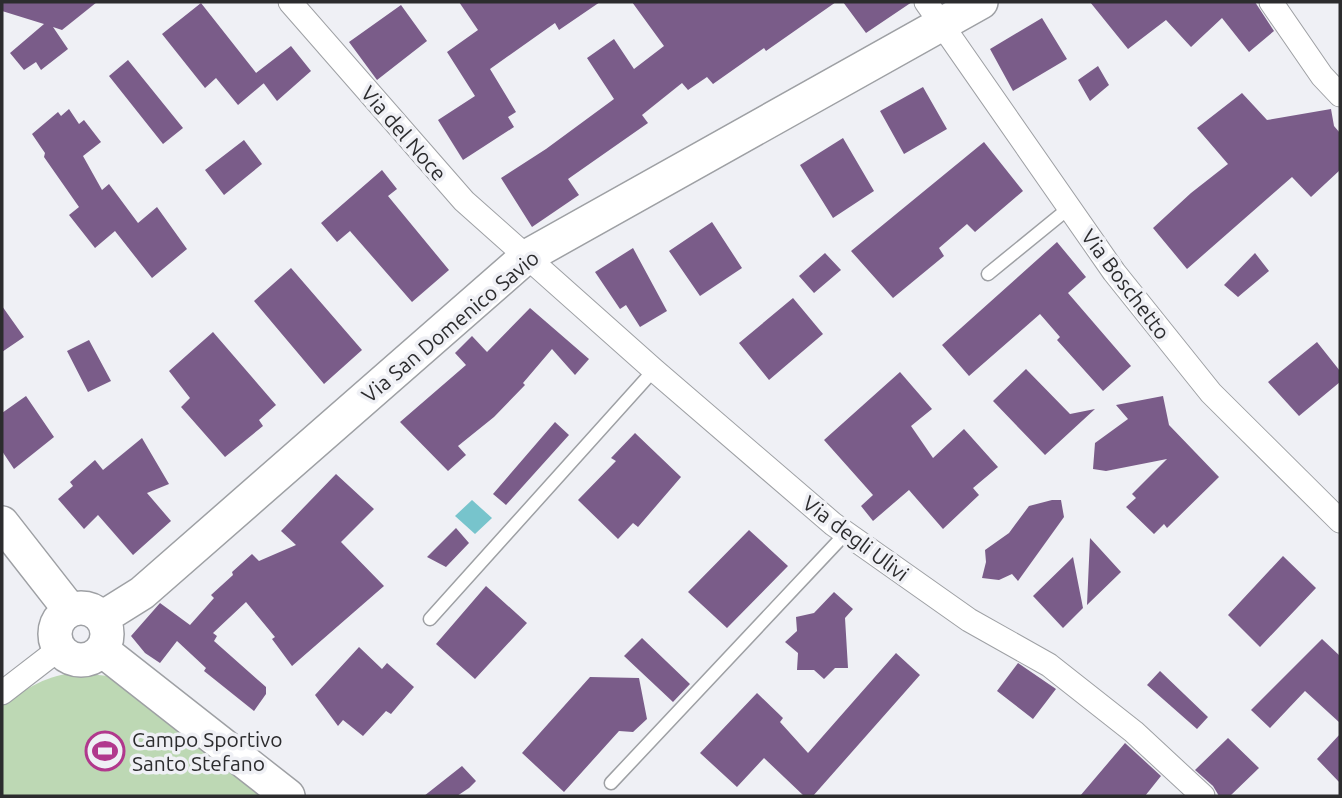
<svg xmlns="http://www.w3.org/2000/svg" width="1342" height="798" font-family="Ubuntu,sans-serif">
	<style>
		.green { fill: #bdd8b4 }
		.water { fill: #77c4cc }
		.building { fill: #7a5c89 }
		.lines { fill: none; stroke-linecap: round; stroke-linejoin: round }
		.lane-casing { stroke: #9ea0a4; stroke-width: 15 }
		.street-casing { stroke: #9ea0a4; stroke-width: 25 }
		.secondary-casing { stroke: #9ea0a4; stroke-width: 36 }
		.lane { stroke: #fff; stroke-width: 12 }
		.street { stroke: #fff; stroke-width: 23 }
		.secondary { stroke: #fff; stroke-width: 33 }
		.labels { text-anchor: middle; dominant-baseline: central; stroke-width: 7; stroke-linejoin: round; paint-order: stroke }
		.street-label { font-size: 21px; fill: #2c2c2e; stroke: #eff0f5 }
		.poi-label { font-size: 21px; fill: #2c2c2e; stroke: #eff0f5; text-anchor: start }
	</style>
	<rect width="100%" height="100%" fill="#eff0f5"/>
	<path class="green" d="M79 673 108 676 132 687 261 796H2V706C27 688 47 674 79 673Z"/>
	<path class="water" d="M472 500 492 518 475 534 455 516Z"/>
	<path class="building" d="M2 2H97L62 30 53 27 68 49 41 70 36 62 24 70 10 53 44 24 2 11Z
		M459 2H600L559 30 555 23 490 69 516 112 508 117 514 127 463 160 438 120 475 96 447 52 478 30Z
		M632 2H836L766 51 764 48 713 84 707 77 688 90 682 83 642 115 648 123 568 179 579 195 532 227 501 178 546 149 614 99 587 58 614 39 634 69 664 46Z
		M843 2H912L866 33Z
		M1090 2H1255L1274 31 1249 52 1222 18 1191 47 1166 20 1128 49Z
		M201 3 264 83 238 105 216 78 205 88 162 34Z
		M401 5 427 41 377 80 349 42Z
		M1042 18 1067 59 1013 91 990 49Z
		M291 46 311 71 277 101 256 73Z
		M128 60 183 128 163 144 109 76Z
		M1098 66 1109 85 1090 101 1078 80Z
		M923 87 947 129 904 154 880 111Z
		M1242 93 1267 120 1331 109 1334 126 1340 133V170L1311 197 1292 177 1187 269 1153 228 1191 193 1228 164 1197 128Z
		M69 109 79 124 84 120 101 142 83 156 102 190 109 184 138 223 157 207 187 249 152 278 115 231 95 248 69 215 79 207 44 157 45 153 32 134 58 112 61 116Z
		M843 138 874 191 833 218 800 165Z
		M244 140 262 164 224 195 205 170Z
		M984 142 1023 191 975 232 967 224 939 248 944 256 893 298 851 251Z
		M382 170 397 189 388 196 449 270 412 302 350 231 337 242 321 223Z
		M712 222 742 268 700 296 669 251Z
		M1057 242 1086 277 1068 293 1131 366 1103 391 1057 340 1060 337 1040 314 969 376 942 345Z
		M633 248 667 311 640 327 626 305 620 309 595 272Z
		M825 253 841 270 814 293 799 276Z
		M1255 253 1269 271 1238 297 1224 285Z
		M291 268 362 350 324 384 254 301Z
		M793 298 823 334 769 380 739 343Z
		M2 306 24 337 2 352Z
		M530 308 589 359 575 375 552 349 523 383 525 385 494 417 458 446 466 455 448 471 400 422 466 365 455 353 472 336 487 352Z
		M213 332 276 405 259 420 263 426 225 457 181 407 190 398 169 371Z
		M89 340 111 381 88 392 67 351Z
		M1317 342 1340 371V382L1299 416 1268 382Z
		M1026 369 1070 414 1095 409 1045 455 993 401Z
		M900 372 932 409 911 426 933 458 964 429 998 467 973 488 979 495 943 529 909 490 873 521 861 506 873 495 824 440Z
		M26 396 54 437 14 469 2 451V413Z
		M1163 396 1169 425 1219 477 1167 528 1164 524 1154 534 1126 507 1136 498 1132 494 1167 459 1106 471 1093 469 1095 443 1128 419 1116 405Z
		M555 422 569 435 506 505 493 494Z
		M635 433 681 477 638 527 633 523 618 539 578 500 616 461 611 458Z
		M142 438 169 484 147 493 171 521 133 555 98 515 84 529 58 499 73 486 70 482 95 460 103 470Z
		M336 474 374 509 341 542 384 586 292 666 272 639 275 637 246 602 213 633 217 636 214 641 266 687V694L254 711 204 671 206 668 177 641 160 663 145 653 131 636 160 603 190 625 214 598 211 595 233 575 232 572 252 554 259 561 296 545 281 531Z
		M1052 500H1061L1064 517 1018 581 1012 574 999 580 982 578 986 562 985 550 1009 533 1029 506Z
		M456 528 469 543 446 567 427 557Z
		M749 530 788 566 727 628 688 592Z
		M1090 538 1121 572 1087 605Z
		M1283 556 1316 588 1260 647 1228 615Z
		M1073 557 1083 608 1063 628 1033 596Z
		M486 586 527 623 475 679 436 644Z
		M834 592 853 609 845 618 848 668H835L824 679 814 670H797L798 653 785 642 797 631 796 617 814 613Z
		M642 638 690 684 673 702 624 656Z
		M1322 639 1340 656V723L1305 691 1270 728 1251 710Z
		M359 647 382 669 387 663 414 687 391 714 386 711 363 736 343 720 338 726 315 695Z
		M896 653 920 675 813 796H804L764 758 737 787 700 753 757 693 783 718 780 722 808 753Z
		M1018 663 1056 689 1033 719 997 691Z
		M1160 671 1208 717 1197 729 1147 685Z
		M590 677 639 678 647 719 633 732 619 731 564 792 522 753Z
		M1340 734V783L1317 759Z
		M1228 738 1259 768 1230 796H1219L1213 786 1195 770Z
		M1125 743 1161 776 1145 796H1080Z
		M462 766 476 781 469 788 457 796H424Z"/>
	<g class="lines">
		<defs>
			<path id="lane" d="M988 274 1069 208
				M430 619 654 370
				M611 783 846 533"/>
			<path id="street" d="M290 2 464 201 654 370 833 524 969 620 1049 665 1134 732 1203 796
				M926 2 1114 272 1211 393 1340 521
				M1271 2 1322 76 1340 95
				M2 693 59 649"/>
			<path id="secondary" d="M2 523 70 610
				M55 634a26 26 0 1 1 52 0a26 26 0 1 1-52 0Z
				M102 618 142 593 526 257 981 2
				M102 650 288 796"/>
		</defs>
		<use href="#lane" class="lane-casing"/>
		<use href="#street" class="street-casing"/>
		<use href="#secondary" class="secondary-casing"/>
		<use href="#lane" class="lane"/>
		<use href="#street" class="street"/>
		<use href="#secondary" class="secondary"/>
	</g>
	<defs>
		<symbol id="stadium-ring" viewBox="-11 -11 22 22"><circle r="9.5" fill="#eff0f5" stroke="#b1388d" stroke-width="1.5"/><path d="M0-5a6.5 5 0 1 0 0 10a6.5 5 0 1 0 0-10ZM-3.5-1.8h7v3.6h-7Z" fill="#b1388d"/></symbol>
	</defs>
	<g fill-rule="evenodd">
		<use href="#stadium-ring" x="83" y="729" width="44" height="44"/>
	</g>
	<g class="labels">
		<g class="street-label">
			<text transform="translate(404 133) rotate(49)">Via del Noce</text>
			<text transform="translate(1126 284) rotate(53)">Via Boschetto</text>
			<text transform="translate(450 326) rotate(-40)">Via San Domenico Savio</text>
			<text transform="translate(856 538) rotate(37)">Via degli Ulivi</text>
		</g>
		<g class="poi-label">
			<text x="132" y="739">Campo Sportivo<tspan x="132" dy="24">Santo Stefano</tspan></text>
		</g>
	</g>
	<rect width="1342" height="798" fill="none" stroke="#2c2c2e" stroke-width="7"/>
</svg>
